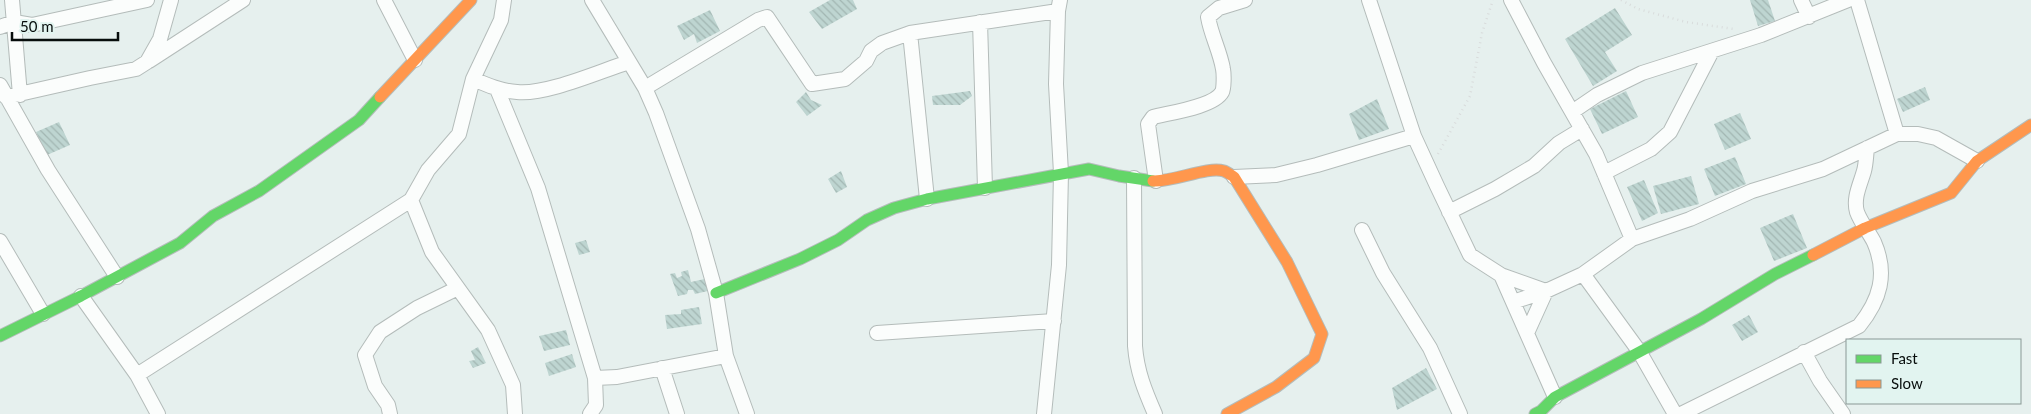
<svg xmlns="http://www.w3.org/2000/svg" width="2031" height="414" font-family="Lato,sans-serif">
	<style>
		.building { fill: url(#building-back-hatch) }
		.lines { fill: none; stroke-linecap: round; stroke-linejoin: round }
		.street-casing { stroke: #b4bcba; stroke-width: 16 }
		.fast-casing { stroke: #b4bcba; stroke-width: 13 }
		.slow-casing { stroke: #b4bcba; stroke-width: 13 }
		.path { stroke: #d9dcdc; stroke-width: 2.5; stroke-dasharray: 1 4; stroke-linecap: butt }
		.street { stroke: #fbfdfc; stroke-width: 14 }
		.fast { stroke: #63d668; stroke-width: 11 }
		.slow { stroke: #ff974d; stroke-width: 11 }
	</style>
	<defs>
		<pattern id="building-back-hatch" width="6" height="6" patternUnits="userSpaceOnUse" patternTransform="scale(1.25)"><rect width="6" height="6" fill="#bed5d1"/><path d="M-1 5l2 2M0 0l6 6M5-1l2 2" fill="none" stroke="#a2b6b2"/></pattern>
	</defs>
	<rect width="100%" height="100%" fill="#e6f0ee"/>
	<path class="building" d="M830 0H853L857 9 822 29 809 12Z
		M1750 0H1768L1775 21 1758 26Z
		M1615 8 1632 35 1605 52 1617 71 1593 86 1565 39Z
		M710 10 720 31 697 43 694 34 684 40 677 26Z
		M1925 87 1930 100 1903 112 1897 99Z
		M970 91 972 96 960 105H933L932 96Z
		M1626 91 1638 117 1602 134 1590 109Z
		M806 92 811 100 822 105 807 116 796 102Z
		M1377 99 1389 129 1359 140 1349 114Z
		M1740 113 1751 139 1725 150 1714 124Z
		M59 122 70 145 47 155 36 132Z
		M1735 157 1746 184 1715 196 1704 169Z
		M841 171 847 187 836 193 828 179Z
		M1691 176 1699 204 1661 214 1653 186Z
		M1644 180 1658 213 1642 221 1627 187Z
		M1793 214 1807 248 1774 261 1760 228Z
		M586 240 590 252 579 255 575 243Z
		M688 270 691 282 709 278 712 290 695 294 693 290H688L687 294 678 296 670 274 675 273 677 278 682 276 681 272Z
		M699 307 702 324 667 329 665 315 681 314V310Z
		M1749 315 1758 332 1742 341 1732 325Z
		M566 330 570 345 544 351 539 336Z
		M478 347 486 363 473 368 469 361 475 360 471 351Z
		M572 354 576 367 549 376 545 363Z
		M1426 368 1437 389 1397 410 1392 388Z"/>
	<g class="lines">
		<defs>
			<path id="street" d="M12 0 20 95
				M384 0 415 60
				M592 0 645 88 656 113 698 229 716 293 726 356 747 414
				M1369 0 1414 136 1437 186 1470 255 1501 275 1555 397
				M1511 0 1544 63 1596 154 1632 239
				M1801 0 1809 17
				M1857 0 1897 134
				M980 22 985 188
				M0 27 14 22 32 25 147 0
				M910 33 927 199
				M149 61 243 0
				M473 79C487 85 501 91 517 92 547 95 600 71 629 62
				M0 85 48 170 117 277
				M645 88 758 20 767 17 812 84 845 79 866 61 871 51 882 43 910 33 1058 11
				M497 89 538 188 595 378
				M6 97 90 78 136 69 147 62 160 39 171 0
				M1572 112 1597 95 1642 73 1761 35 1848 0
				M1604 173 1651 149 1670 132 1712 51
				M1234 177 1276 175 1317 165 1414 136
				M1134 178 1135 346C1137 372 1145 391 1155 414
				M1156 181 1148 124 1153 117C1168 113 1214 107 1222 92 1224 88 1224 74 1223 69 1220 51 1211 35 1208 17L1219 8 1245 0
				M411 200 432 252 488 330 513 385 515 414
				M1449 212 1495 189 1534 166 1559 143 1582 129
				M1362 230 1383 273 1430 348 1460 414
				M0 241 43 314
				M1583 274 1639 351 1675 414
				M1501 275 1546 291 1527 333
				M81 296 137 375 158 414
				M1513 302 1546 291 1583 274 1632 239 1690 219 1752 191 1823 169 1897 134H1918L1936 138 1977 161
				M877 333 1054 321
				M1804 352 1820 381 1843 414
				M662 368 677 414
				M137 375 411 200 428 170 459 134 473 79 501 20 504 0
				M390 414 388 405 375 386 365 355 380 332 417 308 458 288
				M590 414 596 405 595 378 617 377 726 356
				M1044 414 1059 265 1061 173 1056 84 1058 11 1060 0
				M1681 414 1859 326C1880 300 1888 274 1874 242 1869 232 1861 223 1857 212 1853 198 1860 185 1864 171 1866 164 1866 156 1867 148"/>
			<path id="fast" d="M716 293 800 259 838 240 867 220 894 208 927 199 1089 169 1119 176 1153 181
				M0 336 81 296 180 243 213 216 259 191 359 120 380 97
				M1535 414 1541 411 1555 397 1701 319 1775 274 1813 255"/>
			<path id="slow" d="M380 97 471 0
				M1153 181C1174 182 1207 166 1224 171 1227 172 1231 175 1234 177L1287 262 1322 334 1314 358 1276 387 1227 414
				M1813 255 1865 228 1951 193 1977 161 2031 125"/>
		</defs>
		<use href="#street" class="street-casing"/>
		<use href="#fast" class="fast-casing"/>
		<use href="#slow" class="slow-casing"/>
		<path class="path" d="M1621 0 1638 9 1686 22 1734 29
			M1438 154 1470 96 1482 33 1493 0"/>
		<use href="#street" class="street"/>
		<use href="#fast" class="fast"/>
		<use href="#slow" class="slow"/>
	</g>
	<rect x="1846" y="339" width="175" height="65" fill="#e2f4f0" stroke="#8a9895"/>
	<rect x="1856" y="355" width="25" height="8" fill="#63d668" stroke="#8a9895"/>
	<text x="1891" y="364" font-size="15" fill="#070d0c">Fast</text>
	<rect x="1856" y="380" width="25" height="8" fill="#ff974d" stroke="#8a9895"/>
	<text x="1891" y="389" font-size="15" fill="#070d0c">Slow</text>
	<path d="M12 32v8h106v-8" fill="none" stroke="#070d0c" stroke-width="2.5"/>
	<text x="20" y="32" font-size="15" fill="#070d0c" stroke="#e2f4f0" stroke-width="4" paint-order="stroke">50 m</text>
</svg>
